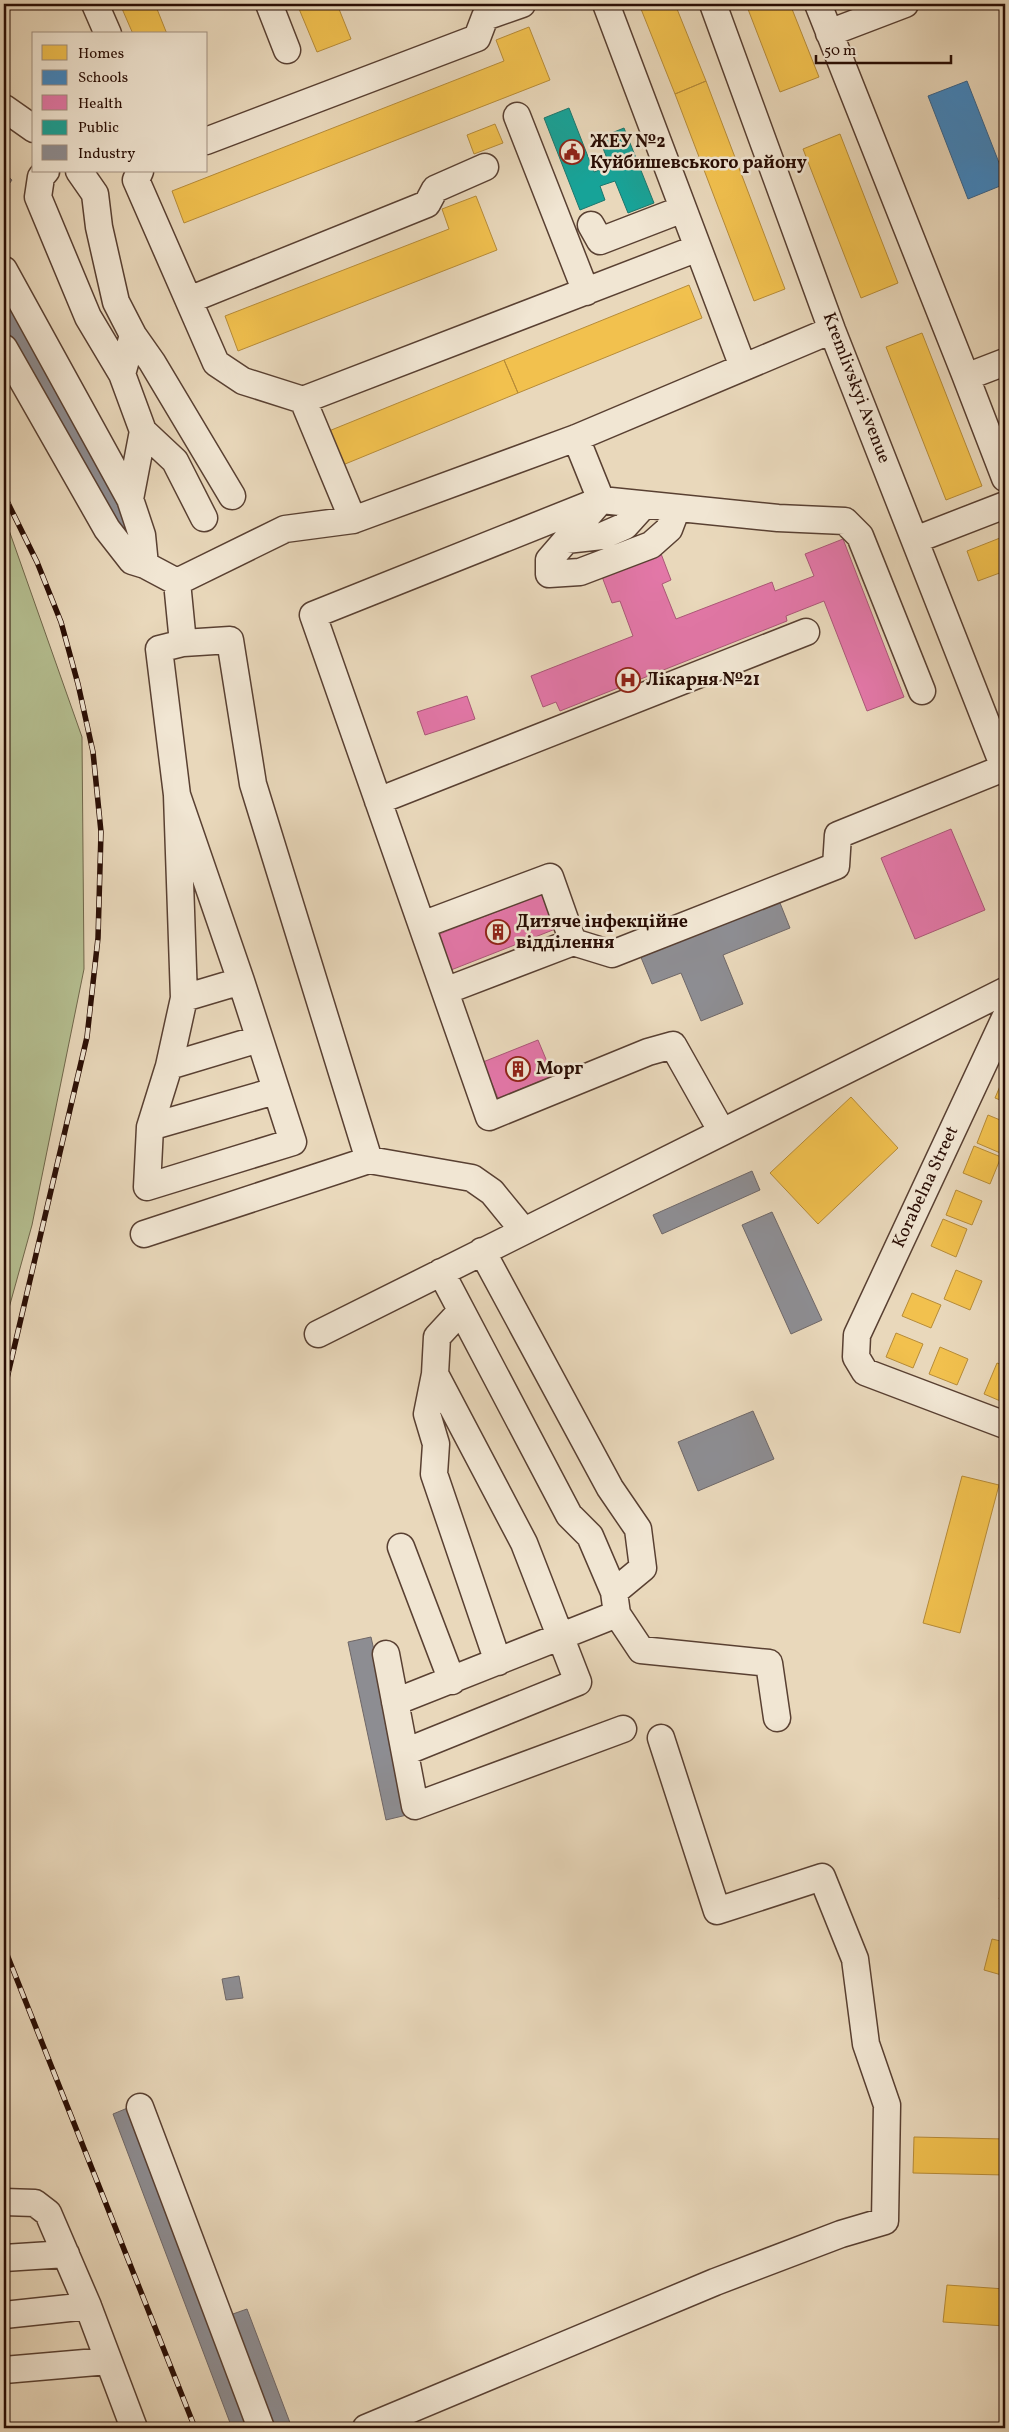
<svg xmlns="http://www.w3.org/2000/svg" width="1009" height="2432" font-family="Vollkorn,serif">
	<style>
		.green { fill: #b5bf91; stroke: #6f664a }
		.homes { fill: #f2c14e; stroke: #b68b38 }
		.schools { fill: #3f88c5; stroke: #38638b }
		.health { fill: #e377a8; stroke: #ab5777 }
		.public { fill: #17a398; stroke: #1c766c }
		.industry { fill: #8d8d92; stroke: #6f6767 }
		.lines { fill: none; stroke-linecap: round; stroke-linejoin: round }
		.minor-casing { stroke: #594032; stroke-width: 29 }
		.minor { stroke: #f1e6d3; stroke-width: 26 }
		.rail-casing { stroke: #290d04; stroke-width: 5.5 }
		.rail { stroke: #f1e6d3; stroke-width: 4; stroke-dasharray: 11; stroke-linecap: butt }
		.labels { text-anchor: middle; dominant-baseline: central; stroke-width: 5; stroke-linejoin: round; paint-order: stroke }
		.poi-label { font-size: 18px; font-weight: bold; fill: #290d04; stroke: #f1e6d3; text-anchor: start }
		.street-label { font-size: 18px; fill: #290d04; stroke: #f1e6d3 }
	</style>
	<rect width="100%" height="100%" fill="#e9d8bb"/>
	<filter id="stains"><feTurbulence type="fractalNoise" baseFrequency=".004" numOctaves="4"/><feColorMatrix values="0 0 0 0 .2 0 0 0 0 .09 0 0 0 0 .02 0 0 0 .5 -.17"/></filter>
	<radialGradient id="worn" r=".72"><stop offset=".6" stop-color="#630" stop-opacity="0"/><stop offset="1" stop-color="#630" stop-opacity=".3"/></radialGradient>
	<path class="green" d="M4 516 82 737 84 969 32 1225 4 1326Z"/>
	<path class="homes" d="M120 4H155L167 34H133Z
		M297 4H337L351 39 317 52Z
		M639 4H675L706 81 675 94Z
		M746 4H790L819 77 780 92Z
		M529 27 550 80 184 223 172 191 504 61 496 40Z
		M706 81 785 289 754 301 675 94Z
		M495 124 503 143 474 154 467 135Z
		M840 134 898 283 861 298 803 149Z
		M476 196 497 250 238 351 225 316 449 229 442 209Z
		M689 285 702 318 518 393 504 360Z
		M922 333 982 486 946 500 886 347Z
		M504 360 518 393 333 469 319 435Z
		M1005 536V571L978 581 967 551Z
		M1005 1074V1102L995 1098Z
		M851 1097 898 1148 818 1224 770 1173Z
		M988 1115 1005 1122V1155L977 1143Z
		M974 1146 1001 1157 990 1184 963 1173Z
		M956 1190 982 1201 972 1225 946 1215Z
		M943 1219 967 1229 956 1257 931 1246Z
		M956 1270 982 1281 970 1310 944 1299Z
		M912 1293 941 1305 931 1328 902 1316Z
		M896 1333 923 1344 913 1368 886 1357Z
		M940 1347 968 1359 957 1385 929 1374Z
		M997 1363 1005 1366V1403L984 1394Z
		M962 1476 999 1485 960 1633 923 1623Z
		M1005 1876V1901L999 1899Z
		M992 1939 1005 1942V1976L984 1970Z
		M914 2137 1005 2139V2175L913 2173Z
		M947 2285 1005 2289V2326L943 2322Z"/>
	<path class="schools" d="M967 81 1005 178V184L968 199 928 96Z"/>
	<path class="health" d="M843 539 904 697 867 711 824 601 786 616 787 621 560 711 556 702 543 707 531 676 633 636 620 601 612 603 601 574 660 551 671 580 662 584 676 619 772 582 775 591 814 576 805 554Z
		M467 696 475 719 425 735 417 712Z
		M951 829 985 910 915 939 881 858Z
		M545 893 558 928 451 970 437 935Z
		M538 1040 553 1076 498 1098 483 1062Z"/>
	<path class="public" d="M569 108 594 172 610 166 599 138 624 128 654 203 628 213 615 181 600 186 605 200 580 210 544 118Z"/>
	<path class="industry" d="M4 173 12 180 4 191Z
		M4 285 133 523 116 532 4 325Z
		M778 898 790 928 723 955 743 1004 701 1021 681 973 652 984 640 955Z
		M752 1171 760 1190 662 1234 653 1215Z
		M772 1212 822 1320 791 1334 742 1225Z
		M753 1411 774 1459 698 1491 678 1442Z
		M371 1637 411 1814 386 1820 348 1642Z
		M239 1976 243 1998 226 2000 222 1979Z
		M130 2107 252 2428H232L113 2114Z
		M247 2309 292 2428H273L230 2315Z"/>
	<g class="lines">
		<defs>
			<path id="minor" d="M95 4 108 34
				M269 4 287 50
				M606 4 743 367
				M713 4 832 330 1005 770
				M818 4 966 377
				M829 33 905 4
				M4 108 34 129
				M517 116 586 292
				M206 141 477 38 485 17 522 4
				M46 171 41 177 38 197 88 317 122 374
				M79 171 95 194 99 227 116 302 133 335 122 374 143 431 130 499 142 535 145 565
				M140 171 136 180 216 363 243 381 303 400
				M591 225 600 241 683 209
				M4 270 130 499
				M189 300 427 204 435 189 485 167
				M133 335 152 362 232 496
				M4 348 107 529 132 561 145 565 177 582 285 529 353 520 576 438 832 330
				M1005 362 966 377 1005 478
				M143 431 175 461 204 518
				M576 438 601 500 313 615 489 1117 648 1052 673 1045 722 1132
				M677 508 669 529 651 545 580 572 549 574V560L601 500 778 518 845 521 860 536 922 691
				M353 520 303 400 698 248
				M566 540 602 536 625 526 644 505
				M915 540 1005 505
				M177 795 184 998 169 1066 150 1127 147 1187 293 1142 241 981 177 795 159 649 183 643
				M378 801 806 632
				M422 925 550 877 573 942 612 954 836 866 838 835 1004 768
				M445 991 573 942
				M184 998 241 981
				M1005 1018 857 1335 856 1357 865 1372 1005 1425
				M169 1066 259 1039
				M150 1127 275 1091
				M369 1160 472 1178 492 1192 523 1230
				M144 1234 369 1160 253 784 230 640 183 643 177 582
				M482 1251 610 1488 638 1529 643 1568 614 1592
				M441 1272 569 1515 590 1536 614 1592 617 1614 641 1650 769 1663 777 1718
				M318 1334 1005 991
				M435 1374 427 1414 436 1444 434 1474 498 1662
				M401 1547 452 1681
				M386 1654 415 1806 623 1729
				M395 1702 617 1614
				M405 1752 578 1682 524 1543 435 1374 437 1337 461 1311
				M140 2107 261 2428
				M4 2202 35 2203 48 2213 88 2306 134 2428
				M4 2258 66 2254
				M4 2315 88 2306
				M4 2370 108 2361
				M366 2428 715 2282 841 2234 885 2221 887 2105 866 2044 855 1959 822 1877 717 1911 661 1738"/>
		</defs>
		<use href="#minor" class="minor-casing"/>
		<use href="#minor" class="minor"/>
		<defs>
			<path id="rail" d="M4 495 37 562 61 622 78 684 93 752 101 832 98 938 87 1037 4 1391
				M4 1947 195 2428"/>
		</defs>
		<use href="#rail" class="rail-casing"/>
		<use href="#rail" class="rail"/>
	</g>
	<defs>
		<symbol id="civic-ring" viewBox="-11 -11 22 22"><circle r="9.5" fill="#f1e6d3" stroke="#8f2418" stroke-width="1.5"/><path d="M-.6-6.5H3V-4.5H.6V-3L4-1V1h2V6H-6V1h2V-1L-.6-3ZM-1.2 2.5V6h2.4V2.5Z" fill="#8f2418"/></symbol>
		<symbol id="hospital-ring" viewBox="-11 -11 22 22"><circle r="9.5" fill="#f1e6d3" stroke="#8f2418" stroke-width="1.5"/><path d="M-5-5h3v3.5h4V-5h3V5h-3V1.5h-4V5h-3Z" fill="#8f2418"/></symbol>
		<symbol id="building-ring" viewBox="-11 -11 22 22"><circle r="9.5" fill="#f1e6d3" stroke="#8f2418" stroke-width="1.5"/><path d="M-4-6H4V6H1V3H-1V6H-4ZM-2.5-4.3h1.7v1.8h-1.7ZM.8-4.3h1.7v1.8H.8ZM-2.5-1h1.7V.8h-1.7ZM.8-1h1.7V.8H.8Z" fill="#8f2418"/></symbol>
	</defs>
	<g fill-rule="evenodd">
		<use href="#civic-ring" x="558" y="138" width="28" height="28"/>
		<use href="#hospital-ring" x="614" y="666" width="28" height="28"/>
		<use href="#building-ring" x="484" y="918" width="28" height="28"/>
		<use href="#building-ring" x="504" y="1055" width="28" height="28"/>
	</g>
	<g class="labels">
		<g class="poi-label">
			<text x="590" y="142">ЖЕУ №2<tspan x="590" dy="21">Куйбишевського району</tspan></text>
			<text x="646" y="680">Лікарня №21</text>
			<text x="516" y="922">Дитяче інфекційне<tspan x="516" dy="21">відділення</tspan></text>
			<text x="536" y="1069">Морг</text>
		</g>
		<g class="street-label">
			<text transform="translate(856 388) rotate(69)">Kremlivskyi Avenue</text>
			<text transform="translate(926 1187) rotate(-65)">Korabelna Street</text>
		</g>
	</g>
	<rect width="1009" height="2432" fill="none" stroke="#e9d8bb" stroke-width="20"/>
	<rect x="5" y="5" width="999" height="2422" fill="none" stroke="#290d04" stroke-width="2.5"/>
	<rect x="10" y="10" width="989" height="2412" fill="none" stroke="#290d04"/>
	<rect x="32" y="32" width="175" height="140" fill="#f1e6d3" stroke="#a18f80"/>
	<rect x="42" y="45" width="25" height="15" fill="#f2c14e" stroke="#a18f80"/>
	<text x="78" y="58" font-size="15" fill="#290d04">Homes</text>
	<rect x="42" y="70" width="25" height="15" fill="#3f88c5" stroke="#a18f80"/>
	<text x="78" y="82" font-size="15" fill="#290d04">Schools</text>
	<rect x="42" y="95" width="25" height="15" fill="#e377a8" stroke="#a18f80"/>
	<text x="78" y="108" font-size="15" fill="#290d04">Health</text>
	<rect x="42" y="120" width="25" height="15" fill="#17a398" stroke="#a18f80"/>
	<text x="78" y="132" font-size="15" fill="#290d04">Public</text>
	<rect x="42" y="145" width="25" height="15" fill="#8d8d92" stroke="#a18f80"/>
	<text x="78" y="158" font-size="15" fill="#290d04">Industry</text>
	<path d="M816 55v8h135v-8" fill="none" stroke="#290d04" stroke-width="2.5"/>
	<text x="824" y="55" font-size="15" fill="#290d04" stroke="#f1e6d3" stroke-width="4" paint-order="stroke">50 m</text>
	<rect width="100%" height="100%" filter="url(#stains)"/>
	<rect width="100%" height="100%" fill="url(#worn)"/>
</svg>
